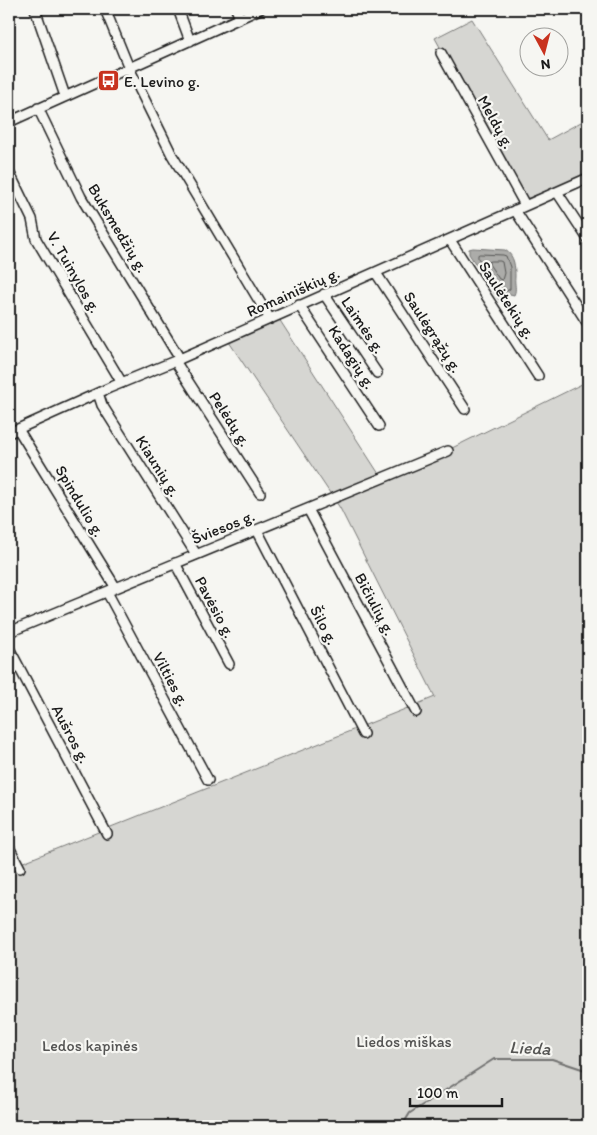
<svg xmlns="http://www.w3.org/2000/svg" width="597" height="1135" font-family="Itim,sans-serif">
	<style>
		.green { fill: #d6d6d2; stroke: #797977 }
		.water { fill: #acaca9; stroke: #727271 }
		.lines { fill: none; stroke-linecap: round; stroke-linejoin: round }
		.shore { stroke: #565654; stroke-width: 1 }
		.stream { stroke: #727271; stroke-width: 2 }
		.minor-casing { stroke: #1c1c1c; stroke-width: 12 }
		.major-casing { stroke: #1c1c1c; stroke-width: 15 }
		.minor { stroke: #f6f6f2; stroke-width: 9 }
		.major { stroke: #f6f6f2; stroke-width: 11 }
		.labels { text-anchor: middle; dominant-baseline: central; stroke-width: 4.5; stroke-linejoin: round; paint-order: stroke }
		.poi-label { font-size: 16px; fill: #1c1c1c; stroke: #f6f6f2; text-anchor: start }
		.street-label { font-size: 16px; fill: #1c1c1c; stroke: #f6f6f2 }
		.park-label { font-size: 16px; fill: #545453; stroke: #f6f6f2 }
		.water-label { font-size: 18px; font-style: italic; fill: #565654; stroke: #f6f6f2 }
	</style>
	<rect width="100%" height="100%" fill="#f6f6f2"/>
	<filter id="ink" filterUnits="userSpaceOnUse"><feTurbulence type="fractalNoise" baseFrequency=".02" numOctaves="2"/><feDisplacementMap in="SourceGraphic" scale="10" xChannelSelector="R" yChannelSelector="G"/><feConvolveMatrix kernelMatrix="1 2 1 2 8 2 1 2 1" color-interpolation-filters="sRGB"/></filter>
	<g filter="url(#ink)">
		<path class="green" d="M472 19 548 140 581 122 588 132V190L580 177 524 200 435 38Z
			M279 319 379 474 448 450 588 381V1126H9V865L11 867 435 697 340 508 229 342Z"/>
		<path class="water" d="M473 248 505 250C515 256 515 267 515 277 514 284 517 289 514 295L510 294 503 301 499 300 469 254V249Z"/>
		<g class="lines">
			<path class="shore" d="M480 254 503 255 506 256 510 267V289L503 293 500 292 478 258V255Z
				M492 261H500L502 262 504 273 502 280 499 279 489 264V262Z"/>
			<path class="stream" d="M402 1126 410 1113 494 1059H552L588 1071"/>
			<defs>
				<path id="minor" d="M35 9 65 96
					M105 9 129 68 172 155 270 319
					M178 9 190 41
					M236 9 240 18
					M441 53 525 205
					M38 108 81 197 180 359
					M9 122 260 9
					M9 172 32 219 36 239 122 383
					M557 192 588 239
					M515 210 588 324
					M450 240 538 376
					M376 273 465 409
					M324 294 377 373
					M299 305 379 426
					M175 361 260 493
					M98 393 102 405 196 554
					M18 429 116 588
					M9 433 109 388 175 361 588 178
					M308 509 416 712
					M257 530 363 734
					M175 563 229 664
					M107 592 208 780
					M9 632 448 451
					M9 648 107 834
					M9 847 20 868"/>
				<path id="major" d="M587 9 588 11"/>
			</defs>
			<use href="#minor" class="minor-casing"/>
			<use href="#major" class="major-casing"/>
			<use href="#minor" class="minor"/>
			<use href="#major" class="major"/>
		</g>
	</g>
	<defs>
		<symbol id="bus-square" viewBox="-11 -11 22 22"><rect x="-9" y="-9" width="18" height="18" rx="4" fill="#c8321e" stroke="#f6f6f2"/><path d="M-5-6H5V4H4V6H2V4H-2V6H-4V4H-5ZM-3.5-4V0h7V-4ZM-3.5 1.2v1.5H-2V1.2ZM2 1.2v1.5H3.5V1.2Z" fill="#fff"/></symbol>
	</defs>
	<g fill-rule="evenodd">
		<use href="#bus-square" x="96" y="68" width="25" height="25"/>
	</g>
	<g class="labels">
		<g class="poi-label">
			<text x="124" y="81">E. Levino g.</text>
		</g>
		<g class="street-label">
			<text transform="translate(496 122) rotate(61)">Meldų g.</text>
			<text transform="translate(118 228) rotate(59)">Buksmedžių g.</text>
			<text transform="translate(74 272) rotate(60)">V. Tuinylos g.</text>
			<text transform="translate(293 292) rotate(-24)">Romainiškių g.</text>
			<text transform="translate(507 300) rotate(57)">Saulėtekių g.</text>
			<text transform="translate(363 325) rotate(56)">Laimės g.</text>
			<text transform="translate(433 332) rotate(57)">Saulėgrąžų g.</text>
			<text transform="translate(352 357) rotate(57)">Kadagių g.</text>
			<text transform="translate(230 419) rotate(57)">Pelėdų g.</text>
			<text transform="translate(158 466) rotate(58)">Kiaunių g.</text>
			<text transform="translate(80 501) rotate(59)">Spindulio g.</text>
			<text transform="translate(223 527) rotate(-22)">Šviesos g.</text>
			<text transform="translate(375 604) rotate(62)">Bičiulių g.</text>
			<text transform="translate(215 607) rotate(62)">Pavėsio g.</text>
			<text transform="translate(324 625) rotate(62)">Šilo g.</text>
			<text transform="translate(171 679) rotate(62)">Vilties g.</text>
			<text transform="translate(71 734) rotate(62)">Aušros g.</text>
		</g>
		<g class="park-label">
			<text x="404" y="1041">Liedos miškas</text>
			<text x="90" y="1045">Ledos kapinės</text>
		</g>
		<g class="water-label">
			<text transform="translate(530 1048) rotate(3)">Lieda</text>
		</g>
	</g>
	<rect width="597" height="1135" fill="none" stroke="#f6f6f2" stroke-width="30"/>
	<rect x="15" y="15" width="567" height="1105" fill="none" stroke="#1c1c1c" stroke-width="2" filter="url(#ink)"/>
	<g transform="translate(544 52) rotate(173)"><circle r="24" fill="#f6f6f2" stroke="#9f9f9c"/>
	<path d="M0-4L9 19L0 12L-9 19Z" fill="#c8321e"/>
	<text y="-8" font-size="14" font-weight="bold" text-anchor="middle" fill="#1c1c1c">N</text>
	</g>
	<path d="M410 1098v8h92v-8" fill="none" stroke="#1c1c1c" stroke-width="2.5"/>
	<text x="417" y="1098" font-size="15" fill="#1c1c1c" stroke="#f6f6f2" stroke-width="4" paint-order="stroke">100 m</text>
</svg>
